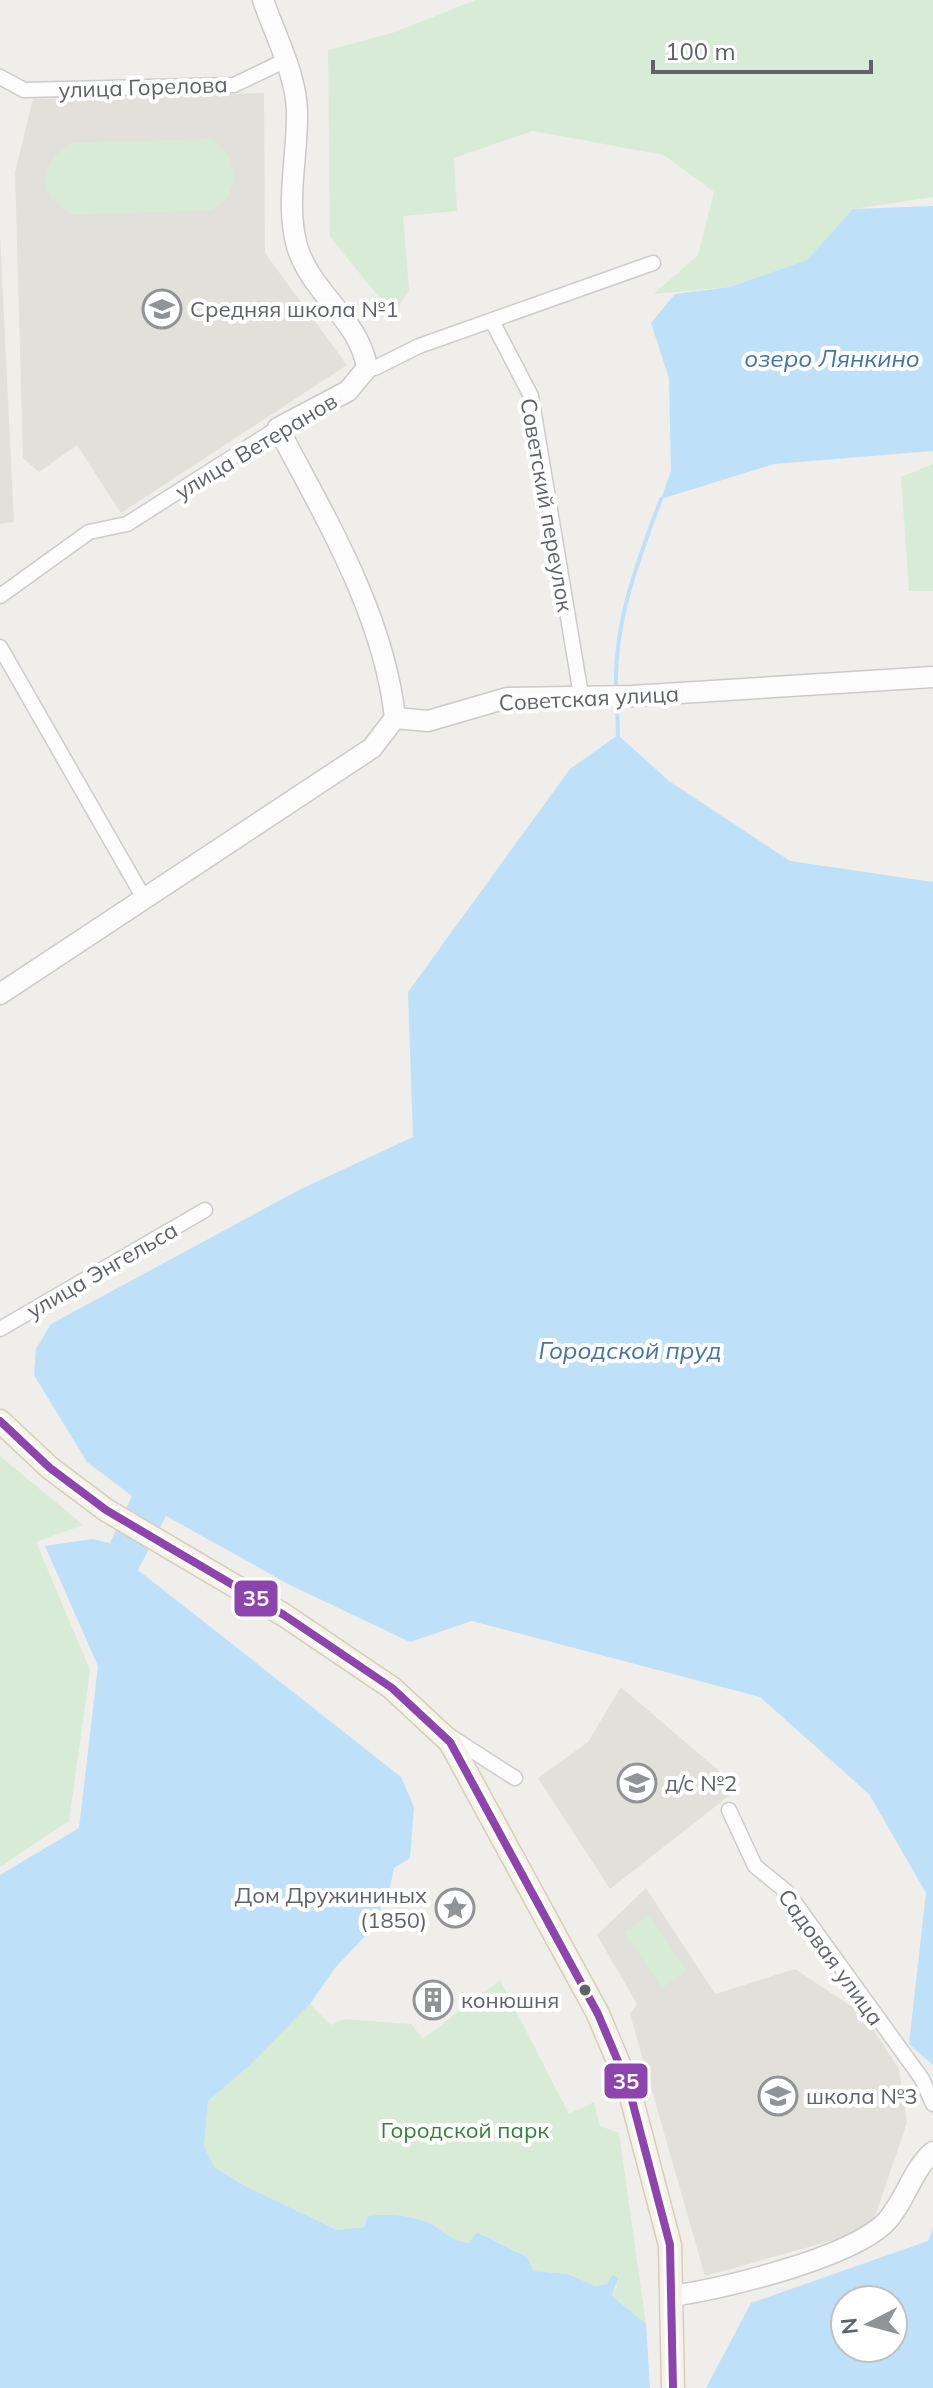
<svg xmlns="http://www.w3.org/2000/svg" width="933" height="2388" font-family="Mulish,sans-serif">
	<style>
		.education { fill: #e2e0da }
		.green { fill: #d8ebd6 }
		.water { fill: #bfe0f9; fill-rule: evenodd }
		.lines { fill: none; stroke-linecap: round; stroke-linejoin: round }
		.stream { stroke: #bfe0f9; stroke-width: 4 }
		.street-casing { stroke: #cbcccc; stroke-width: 17 }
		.secondary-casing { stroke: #cacacb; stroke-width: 23 }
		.primary-casing { stroke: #d7ceb8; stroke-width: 25 }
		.street { stroke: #fdfcfc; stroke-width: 14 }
		.secondary { stroke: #fdfcfc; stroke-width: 20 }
		.primary { stroke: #f4f2e9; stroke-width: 22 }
		.bus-1-casing { stroke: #fff; stroke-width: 14 }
		.bus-1 { stroke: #8e44ad; stroke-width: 8 }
		.bus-dot { fill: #5f6368; stroke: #fff; stroke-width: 3 }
		.labels { text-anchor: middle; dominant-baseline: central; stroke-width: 8; stroke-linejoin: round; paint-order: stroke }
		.street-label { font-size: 22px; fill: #5f6368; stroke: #fff }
		.poi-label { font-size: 22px; fill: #5f6368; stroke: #fff; text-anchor: start }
		.park-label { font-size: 22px; fill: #348238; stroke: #fff }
		.water-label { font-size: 24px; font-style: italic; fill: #4174aa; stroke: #fff }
		.line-badge { stroke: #fff; stroke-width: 3 }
		.badge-label { font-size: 22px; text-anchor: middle; font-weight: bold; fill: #fff }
	</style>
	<rect width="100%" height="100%" fill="#efeeea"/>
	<path class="education" d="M264 93 265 253 347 365 121 513 77 445 39 472 23 458 15 172 33 99Z
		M0 235 14 522 0 524Z
		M621 1687 739 1788 610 1889 538 1778 588 1742Z
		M646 1888 715 1994 795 1969 863 2014 899 2069 907 2123 874 2219 845 2237 705 2276 630 2014 637 2004 597 1935Z"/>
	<path class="green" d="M476 0H933V197L853 209 807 260 730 287 654 294 698 255 714 192 664 155 533 131 454 158 457 211 403 216 409 290 393 314 330 237 328 50 392 33Z
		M208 139C239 150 243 195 212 210L75 215C37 199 37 164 71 143Z
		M933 464V591H909L901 477Z
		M0 1456 83 1525 36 1542 90 1670 69 1821 0 1867Z
		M649 1915 687 1971 662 1988 624 1932Z
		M500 1980 569 2114 594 2102 600 2126 619 2133 646 2324 612 2296 617 2286 611 2276 608 2284 595 2286 568 2274 534 2271 527 2257 478 2232 469 2243C447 2239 448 2234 431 2224 415 2215 386 2213 368 2216L364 2227 337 2230 245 2186 214 2167 204 2146 208 2101 250 2065 310 2004 331 2025 343 2019 411 2024 423 2039Z"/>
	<path class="water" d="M933 206V451L774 464 661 499 671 471 669 378 651 323 675 294 730 287 807 260 853 209Z
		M618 735 669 781 790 861 933 882V2065L909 2044 926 1893 869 1794 760 1697 472 1621 410 1642 290 1585 166 1516 138 1570 401 1777 414 1807 410 1858 394 1868 389 1892 369 1932 335 1968 310 2004 250 2065 208 2101 204 2146 214 2167 245 2186 337 2230 364 2227 368 2216C386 2213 414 2215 431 2224 448 2234 447 2239 469 2243L477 2232 527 2257 534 2271 568 2274 595 2286 607 2284 612 2275 618 2278 612 2296 646 2324 650 2388H0V1875L79 1828 98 1666 45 1546 92 1539 110 1543 132 1496 87 1462 34 1375 36 1349 51 1324 299 1190 413 1137 408 992 570 769Z
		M933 2228V2388H706L751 2303 928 2241ZM845 2300H893V2348H845Z"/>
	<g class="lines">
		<path class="stream" d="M616 689C614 622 638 560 661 499
			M617 702 618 735"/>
		<defs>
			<path id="street" d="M0 77 24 90 234 85 284 61
				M492 321 531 396 581 695
				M367 368H375L419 346 653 263
				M0 596 89 532 127 524 278 428
				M0 647 145 900
				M0 1329 205 1210
				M448 1735 515 1778
				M729 1810 755 1866 787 1892 922 2079 933 2104"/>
			<path id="secondary" d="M263 0C275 35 296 74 297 111 298 156 285 203 297 246 310 292 360 320 367 368L348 391 278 428C326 519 384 615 395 718
				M395 718 428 721 507 698 632 696 933 677
				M0 994 372 748 395 718
				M673 2296C725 2288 846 2259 884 2224 905 2203 911 2171 933 2152"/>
			<path id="primary" d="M0 1421 50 1468 106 1510 284 1615 392 1688 450 1742 598 2014 628 2085 670 2245 673 2388"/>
		</defs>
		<use href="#street" class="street-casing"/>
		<use href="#secondary" class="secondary-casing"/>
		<use href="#primary" class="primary-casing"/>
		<use href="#street" class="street"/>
		<use href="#secondary" class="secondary"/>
		<use href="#primary" class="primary"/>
		<defs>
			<path id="bus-1" d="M0 1421 50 1468 106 1510 284 1615 392 1688 450 1742 598 2014 628 2085 670 2245 673 2388"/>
		</defs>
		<use href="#bus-1" class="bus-1-casing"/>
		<use href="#bus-1" class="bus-1"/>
	</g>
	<defs>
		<symbol id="school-ring" viewBox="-11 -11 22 22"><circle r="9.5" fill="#fff" stroke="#919496" stroke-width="1.5"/><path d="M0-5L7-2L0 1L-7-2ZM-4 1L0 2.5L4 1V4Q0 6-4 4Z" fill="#919496"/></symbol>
		<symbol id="sight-ring" viewBox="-11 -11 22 22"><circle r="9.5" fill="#fff" stroke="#919496" stroke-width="1.5"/><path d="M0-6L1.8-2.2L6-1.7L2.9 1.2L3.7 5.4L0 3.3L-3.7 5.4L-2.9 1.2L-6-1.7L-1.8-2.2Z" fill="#919496"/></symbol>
		<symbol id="building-ring" viewBox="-11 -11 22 22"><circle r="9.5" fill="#fff" stroke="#919496" stroke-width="1.5"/><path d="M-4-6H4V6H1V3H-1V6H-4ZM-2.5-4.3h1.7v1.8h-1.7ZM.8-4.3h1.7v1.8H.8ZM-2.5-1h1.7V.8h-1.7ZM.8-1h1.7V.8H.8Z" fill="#919496"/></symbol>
	</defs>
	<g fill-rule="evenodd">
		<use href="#school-ring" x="140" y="287" width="44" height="44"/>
		<use href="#school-ring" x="615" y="1761" width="44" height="44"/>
		<use href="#sight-ring" x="433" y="1886" width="44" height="44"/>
		<use href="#building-ring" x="411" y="1978" width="44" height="44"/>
		<use href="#school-ring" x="756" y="2074" width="44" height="44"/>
	</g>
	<circle class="bus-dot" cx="585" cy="1990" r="7"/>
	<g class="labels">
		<g class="street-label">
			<text transform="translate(143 87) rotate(-2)">улица Горелова</text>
			<text transform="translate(256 446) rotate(-31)">улица Ветеранов</text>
			<text transform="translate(547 505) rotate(80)">Советский переулок</text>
			<text transform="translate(589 698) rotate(-3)">Советская улица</text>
			<text transform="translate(102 1270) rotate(-30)">улица Энгельса</text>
			<text transform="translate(831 1957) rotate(54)">Садовая улица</text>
		</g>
		<g class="poi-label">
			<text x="190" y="309">Средняя школа №1</text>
			<text x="665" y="1783">д/с №2</text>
			<text x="427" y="1895" text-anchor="end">Дом Дружининых<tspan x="427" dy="25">(1850)</tspan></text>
			<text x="461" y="2000">конюшня</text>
			<text x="806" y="2096">школа №3</text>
		</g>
		<g class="park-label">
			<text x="465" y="2130">Городской парк</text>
		</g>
		<g class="water-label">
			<text x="832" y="358">озеро Лянкино</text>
			<text x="630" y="1350">Городской пруд</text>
		</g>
	</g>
	<g class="line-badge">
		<rect x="233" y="1579" width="46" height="39" rx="8" fill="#8e44ad"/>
		<rect x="603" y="2062" width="46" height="38" rx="8" fill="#8e44ad"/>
	</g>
	<g class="badge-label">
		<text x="256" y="1606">35</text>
		<text x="626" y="2089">35</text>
	</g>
	<g transform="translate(869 2324) rotate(264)"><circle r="38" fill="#ffffff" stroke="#bfc1c3" stroke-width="2"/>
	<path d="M0-6L14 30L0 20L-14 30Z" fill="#919496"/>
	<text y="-12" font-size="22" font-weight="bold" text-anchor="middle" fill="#5f6368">N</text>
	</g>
	<path d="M653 60v12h218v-12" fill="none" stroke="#5f6368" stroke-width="4"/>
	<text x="665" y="60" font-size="24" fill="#5f6368" stroke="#ffffff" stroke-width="6" paint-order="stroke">100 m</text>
</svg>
